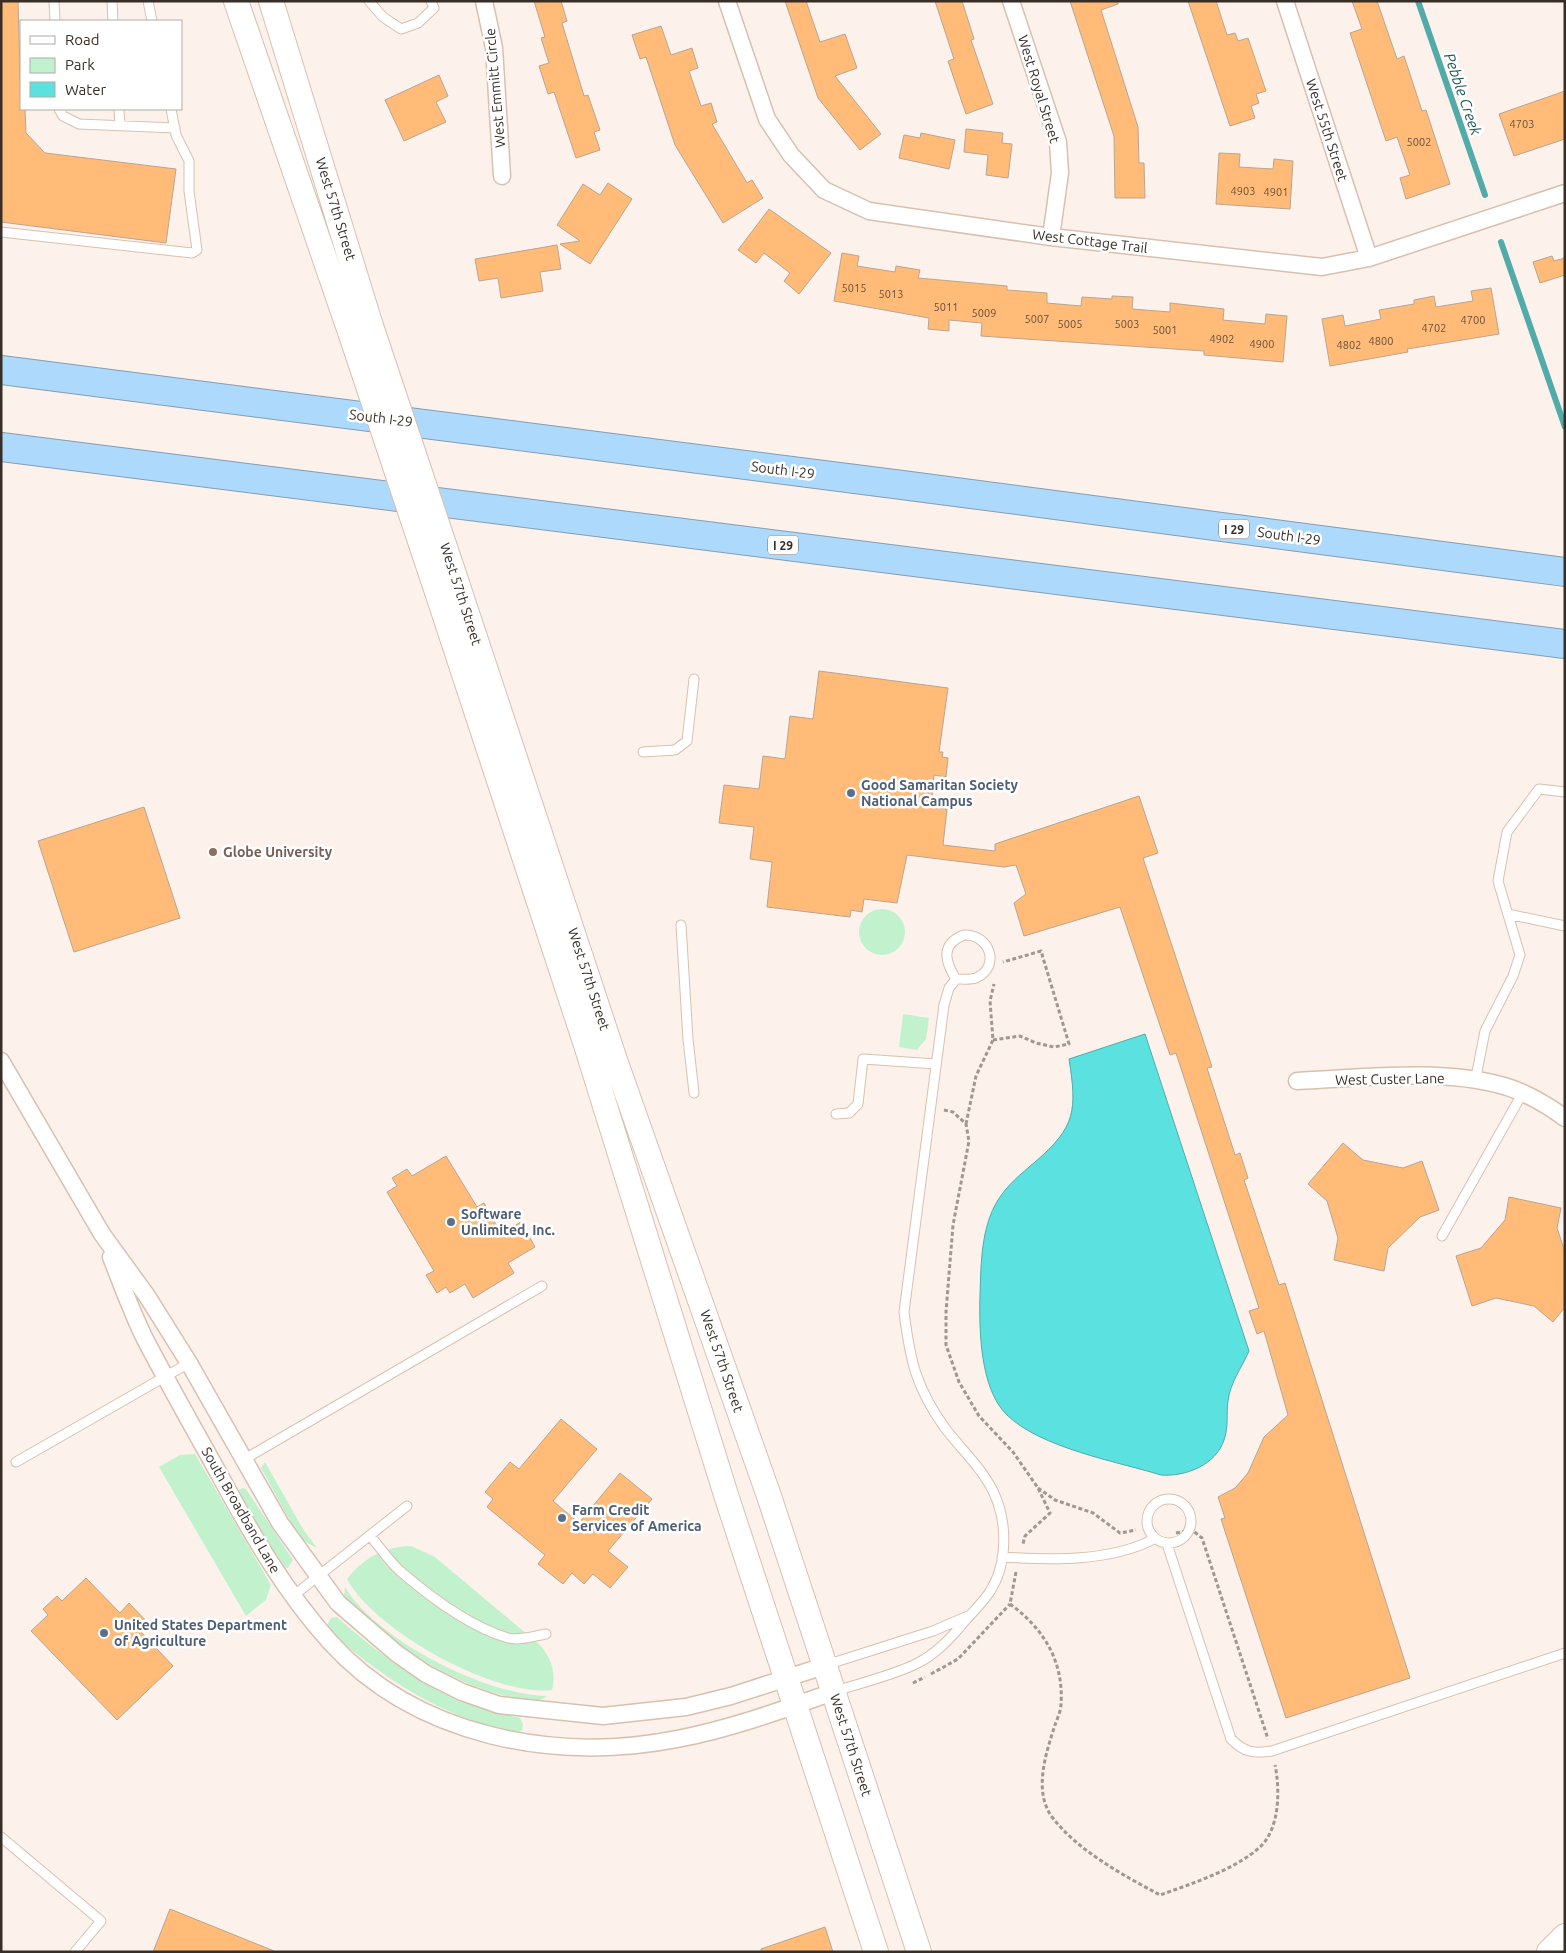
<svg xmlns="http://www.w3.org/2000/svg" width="1566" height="1953" font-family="Ubuntu,sans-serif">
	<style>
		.green { fill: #c1f2cd }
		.water { fill: #5ce1e1; stroke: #51aba9 }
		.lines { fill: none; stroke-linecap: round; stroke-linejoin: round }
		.stream { stroke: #51aba9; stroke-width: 6 }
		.building { fill: #fb7; stroke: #b9a592 }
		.service-casing { stroke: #d8c0af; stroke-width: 11 }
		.minor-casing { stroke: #d8c0af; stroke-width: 19 }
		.secondary-casing { stroke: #d8c0af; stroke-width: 26 }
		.motorway-casing { stroke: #849db1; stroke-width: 30 }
		.path { stroke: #a19790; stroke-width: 3; stroke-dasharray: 4 2.5; stroke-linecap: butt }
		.service { stroke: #fff; stroke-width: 9 }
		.minor { stroke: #fff; stroke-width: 16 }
		.secondary { stroke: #fff; stroke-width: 24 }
		.motorway { stroke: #add9fc; stroke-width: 28 }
		.secondary-bridge-casing { stroke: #d8c0af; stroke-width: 26; stroke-linecap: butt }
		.secondary-bridge { stroke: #fff; stroke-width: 24 }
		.service-dot { fill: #5c6f8a; stroke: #fff; stroke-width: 2 }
		.education-dot { fill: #8d6e63; stroke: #fff; stroke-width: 2 }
		.labels { text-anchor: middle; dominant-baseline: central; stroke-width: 5; stroke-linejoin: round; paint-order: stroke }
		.number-label { font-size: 11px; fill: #69513b }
		.shield { fill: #fff; stroke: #736d68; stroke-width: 1 }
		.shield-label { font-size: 12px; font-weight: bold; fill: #372e27 }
		.street-label { font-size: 14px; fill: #372e27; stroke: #fff }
		.service-label { font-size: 14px; font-weight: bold; fill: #4e5e75; stroke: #fff; text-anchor: start }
		.education-label { font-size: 14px; font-weight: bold; fill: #785e54; stroke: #fff; text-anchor: start }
		.water-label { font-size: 15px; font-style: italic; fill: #1f5858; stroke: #fff }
	</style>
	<rect width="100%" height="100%" fill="#fcf2eb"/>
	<path class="green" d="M859 932a23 23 0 1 1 46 0a23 23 0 1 1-46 0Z
		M903 1014 929 1018 926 1039 917 1050 899 1047Z
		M195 1454 271 1585 266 1600 246 1616 159 1467 180 1455Z
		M265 1462 303 1529 317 1548 300 1539 261 1468Z
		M242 1488 246 1489 293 1560 288 1568 281 1567 239 1496 238 1491Z
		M411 1546 435 1557 541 1646C552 1660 556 1673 552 1690 494 1697 374 1630 347 1579 365 1557 383 1547 411 1546Z
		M345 1587C377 1640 485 1695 547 1696 536 1705 523 1700 510 1697 460 1686 372 1640 344 1596Z
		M337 1617C397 1670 441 1699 520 1718L523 1725 522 1731C508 1733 493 1727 480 1723 424 1705 377 1672 332 1634 327 1628 326 1625 331 1618Z"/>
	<path class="water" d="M1145 1034 1249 1351C1242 1367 1230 1383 1228 1401 1226 1414 1229 1426 1224 1440 1216 1465 1185 1477 1161 1475 1115 1461 1041 1448 1007 1415 980 1389 979 1330 980 1295 981 1264 981 1227 998 1200 1008 1184 1021 1174 1035 1162 1076 1127 1077 1110 1069 1059Z"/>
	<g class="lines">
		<path class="stream" d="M1418 1 1485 195
			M1501 242 1565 427"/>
	</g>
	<path class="building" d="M1 1H18L21 109H25L26 133 45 153 176 169 166 243 1 222Z
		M534 1H561L567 21 562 23 584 96 588 95 600 130 594 132 600 150 576 158 554 92 548 94 539 66 549 63 541 38 545 37Z
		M785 1H806L820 42 845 34 857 68 835 76 881 134 860 150 818 98Z
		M935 1H962L974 39 971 40 993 104 966 114 948 61 954 59Z
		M1070 1H1118V4L1101 10 1138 127 1139 163H1144L1145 198H1115L1114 136Z
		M1188 1H1216L1227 35 1235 33 1238 41 1248 38 1266 91 1256 94 1259 103 1251 106 1255 118 1230 126Z
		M1352 1H1377L1397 59 1404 56 1422 111 1426 110 1450 184 1406 199 1400 178 1410 175 1397 137 1386 141 1350 33 1362 29Z
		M661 26 671 55 692 48 698 68 689 71 701 106 711 103 717 122 712 124 747 183 752 180 763 198 723 223 675 145 646 57 640 59 632 35Z
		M439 75 448 96 436 102 446 122 404 141 385 100Z
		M1565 91V139L1514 156 1499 114Z
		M966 129 1003 133 1002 143 1012 144 1008 178 986 175 988 155 964 152Z
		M921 133 955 140 949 169 899 158 904 135 920 138Z
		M1219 153 1240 154 1239 167 1273 169 1274 159 1293 161 1290 209 1216 204Z
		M608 183 632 199 590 264 560 244 580 241 557 225 583 184 600 195Z
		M769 209 831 253 799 294 784 281 790 273 764 253 756 263 738 250Z
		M557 245 561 269 540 272 543 291 501 298 498 278 479 281 475 259Z
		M842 253 859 256 857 266 895 272 896 266 920 270 918 278 1007 286V290L1047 293V303L1081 306 1082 297 1112 299V296L1133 297 1132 309 1170 312V303L1224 309 1223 320 1265 324 1266 314 1287 316 1283 362 1204 355V351L981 336 982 323 949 320V331L928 329 929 318 834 301Z
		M1552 256 1554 261 1565 258V275L1540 283 1533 262Z
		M1491 288 1499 334 1407 349 1408 352 1330 366 1322 319 1343 315 1345 326 1381 319 1379 310 1414 304V300L1434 296 1436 307 1473 301 1471 291Z
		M819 671 948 688 939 752H943L942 757 948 758 946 777 934 775 931 807 947 809 943 845 995 851V844L1139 796 1158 853 1143 858 1212 1067 1207 1068 1235 1155 1240 1153 1248 1178 1244 1180 1279 1285 1285 1283 1410 1678 1286 1718 1221 1519 1225 1518 1218 1497 1235 1488 1248 1473 1264 1437 1288 1415 1264 1331 1257 1334 1249 1311 1259 1308 1176 1053 1170 1055 1120 907 1024 936 1014 903 1026 894 1016 865 1004 867 907 855 897 903 864 899 862 912 851 910 850 917 767 907 772 862 750 859 754 827 719 823 724 785 759 789 763 756 785 759 790 716 813 719Z
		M144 807 180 918 74 952 38 841Z
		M1343 1143 1363 1160 1403 1168 1422 1161 1439 1210 1420 1217 1388 1248 1384 1271 1334 1260 1338 1238 1327 1201 1308 1184Z
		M446 1156 477 1207 484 1203 501 1234 521 1222 535 1247 508 1263 514 1273 473 1298 465 1284 450 1293 446 1287 437 1293 426 1275 434 1271 387 1192 397 1186 392 1178 407 1169 412 1176Z
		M1509 1197 1561 1208 1557 1228 1565 1252V1307L1553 1322 1534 1306 1496 1298 1472 1306 1456 1256 1481 1248 1505 1220Z
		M561 1419 597 1449 553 1501 579 1523 620 1473 652 1499 608 1551 628 1567 610 1588 593 1574 584 1584 572 1573 563 1584 538 1564 545 1555 487 1507 493 1499 485 1492 510 1462 519 1469Z
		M86 1578 120 1613 129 1603 149 1624 141 1632 173 1666 117 1720 31 1631 48 1615 43 1609 57 1596 62 1601Z
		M170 1909 274 1951 273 1952H153Z
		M825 1927 833 1952H761V1949Z"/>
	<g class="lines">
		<defs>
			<path id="service" d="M54 1 55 21
				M112 1 113 21
				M148 1 152 21
				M369 1 383 17 401 29 418 23 434 8 431 1
				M59 109 63 116 79 124 175 128
				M119 109 120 125
				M1 232 192 253 197 250 189 191V161L176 135 171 109
				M643 752 675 750 687 741 694 679
				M1508 914 1565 926
				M681 925 688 1039 694 1093
				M964 935C990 934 1001 967 976 978 970 980 963 979 956 979 945 962 940 944 964 935Z
				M1475 1082 1485 1031 1513 976 1520 955 1498 881 1507 832 1539 789 1565 792
				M836 1114 849 1113 858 1104 863 1059 936 1064
				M1442 1236 1522 1094
				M243 1460 542 1286
				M16 1462 189 1363
				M1147 1521a22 22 0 1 1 44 0a22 22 0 1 1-44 0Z
				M370 1536C380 1547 389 1561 400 1571 429 1596 471 1627 508 1638 520 1641 534 1636 546 1634
				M1167 1544 1231 1739C1244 1752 1253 1754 1272 1751L1565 1653
				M1002 1557C1051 1560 1110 1562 1154 1539
				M293 1596 407 1506
				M826 1665 933 1631 968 1616
				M833 1692C860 1683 891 1676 916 1664 936 1654 950 1639 964 1622 972 1613 982 1603 989 1593 1008 1564 1008 1522 993 1491 981 1467 961 1449 945 1428 916 1388 910 1360 904 1312L944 1005 949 988 956 979
				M1 1837 101 1921 75 1952"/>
			<path id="minor" d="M484 1 494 48 502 176
				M727 1 767 119 791 155 824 190 869 211 1051 237 1322 267 1369 258 1565 193
				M1011 1 1058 142 1060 173 1051 237
				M1285 1 1369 258
				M1 1061 102 1234 147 1296 189 1363 280 1523 338 1603 396 1653 426 1674 462 1692 499 1705 603 1716 686 1707 731 1696 824 1666
				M1297 1081C1363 1078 1440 1068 1504 1086 1525 1092 1547 1105 1565 1118
				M111 1257C122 1285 132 1313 145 1339 169 1385 194 1429 219 1474 251 1533 285 1592 330 1642 416 1737 556 1763 677 1739 730 1729 782 1710 833 1692"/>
			<path id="secondary" d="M236 1 350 332
				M271 1 371 326
				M458 586 615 1060 769 1496 919 1952
				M437 592 586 1045 727 1498 876 1952
				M1549 1952 1565 1936"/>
			<path id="motorway" d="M1 370 902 485 1565 572
				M1 447 1565 644"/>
		</defs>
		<use href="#service" class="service-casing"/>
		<use href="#minor" class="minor-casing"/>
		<use href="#secondary" class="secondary-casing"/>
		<use href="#motorway" class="motorway-casing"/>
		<path class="path" d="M993 1040 1020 1036 1036 1043 1054 1047 1069 1044 1041 951 1003 962
			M944 1110 953 1112 966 1124 969 1141 953 1225 946 1312V1345L959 1382 979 1416 1013 1452 1038 1488 1050 1513 1025 1536 1023 1544
			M966 1124 976 1076 993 1040 990 1001 994 984
			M1038 1488 1055 1500 1093 1513 1120 1533 1136 1530
			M1176 1533 1192 1530 1202 1538 1268 1739
			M1016 1572 1010 1604C1043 1628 1064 1661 1061 1704 1061 1711 1057 1719 1055 1725 1046 1753 1033 1791 1052 1817 1078 1851 1123 1875 1160 1895 1191 1884 1237 1869 1261 1846 1280 1827 1280 1789 1275 1765
			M931 1674 958 1659 1010 1604
			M913 1683 925 1677"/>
		<use href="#service" class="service"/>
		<use href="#minor" class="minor"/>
		<use href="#secondary" class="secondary"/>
		<use href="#motorway" class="motorway"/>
		<defs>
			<path id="secondary-bridge" d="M371 326 458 586
				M350 332 437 592"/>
		</defs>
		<use href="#secondary-bridge" class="secondary-bridge-casing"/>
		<use href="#secondary-bridge" class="secondary-bridge"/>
	</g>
	<g class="service-dot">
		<circle cx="851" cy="793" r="5"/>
		<circle cx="451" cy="1222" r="5"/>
		<circle cx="562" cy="1518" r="5"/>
		<circle cx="104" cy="1633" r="5"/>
	</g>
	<circle class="education-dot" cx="213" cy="852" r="5"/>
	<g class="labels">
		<g class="number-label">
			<text x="1522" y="124">4703</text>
			<text x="1419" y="142">5002</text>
			<text x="1243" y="191">4903</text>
			<text x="1276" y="192">4901</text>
			<text x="854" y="288">5015</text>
			<text x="891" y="294">5013</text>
			<text x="946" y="307">5011</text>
			<text x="984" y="313">5009</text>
			<text x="1037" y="319">5007</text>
			<text x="1473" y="320">4700</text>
			<text x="1070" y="324">5005</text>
			<text x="1127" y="324">5003</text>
			<text x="1434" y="328">4702</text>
			<text x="1165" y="330">5001</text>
			<text x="1222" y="339">4902</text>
			<text x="1381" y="341">4800</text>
			<text x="1262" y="344">4900</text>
			<text x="1349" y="345">4802</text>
		</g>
		<g class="shield">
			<rect x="1219" y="519.5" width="30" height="19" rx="4"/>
			<rect x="768" y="535.5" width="30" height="19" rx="4"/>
		</g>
		<g class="shield-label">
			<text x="1234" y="529">I 29</text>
			<text x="783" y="545">I 29</text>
		</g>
		<g class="street-label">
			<text transform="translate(495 88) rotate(-95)">West Emmitt Circle</text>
			<text transform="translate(1039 89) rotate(73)">West Royal Street</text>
			<text transform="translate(1327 130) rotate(72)">West 55th Street</text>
			<text transform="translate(336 209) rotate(73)">West 57th Street</text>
			<text transform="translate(1090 241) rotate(7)">West Cottage Trail</text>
			<text transform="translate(381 418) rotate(7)">South I-29</text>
			<text transform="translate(783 470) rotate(7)">South I-29</text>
			<text transform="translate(1289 536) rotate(8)">South I-29</text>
			<text transform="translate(461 594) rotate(72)">West 57th Street</text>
			<text transform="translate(589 979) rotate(72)">West 57th Street</text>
			<text transform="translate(1390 1079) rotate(-1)">West Custer Lane</text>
			<text transform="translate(722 1361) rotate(71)">West 57th Street</text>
			<text transform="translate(241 1510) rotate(60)">South Broadband Lane</text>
			<text transform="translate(851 1745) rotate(72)">West 57th Street</text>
		</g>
		<g class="service-label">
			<text x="861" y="785">Good Samaritan Society<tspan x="861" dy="16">National Campus</tspan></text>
			<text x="461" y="1214">Software<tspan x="461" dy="16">Unlimited, Inc.</tspan></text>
			<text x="572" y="1510">Farm Credit<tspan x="572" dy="16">Services of America</tspan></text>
			<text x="114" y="1625">United States Department<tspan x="114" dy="16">of Agriculture</tspan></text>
		</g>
		<g class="education-label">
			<text x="223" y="852">Globe University</text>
		</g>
		<g class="water-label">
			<text transform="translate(1463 94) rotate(71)">Pebble Creek</text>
		</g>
	</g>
	<rect width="1566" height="1953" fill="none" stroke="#372e27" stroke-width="5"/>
	<rect x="20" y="20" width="162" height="90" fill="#ffffff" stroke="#afaba9"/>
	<rect x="30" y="36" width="25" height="8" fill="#ffffff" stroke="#afaba9"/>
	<text x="65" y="45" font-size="15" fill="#372e27">Road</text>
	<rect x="30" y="58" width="25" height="15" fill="#c1f2cd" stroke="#afaba9"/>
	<text x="65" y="70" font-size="15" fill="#372e27">Park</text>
	<rect x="30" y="82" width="25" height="15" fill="#5ce1e1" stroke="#afaba9"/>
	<text x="65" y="95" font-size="15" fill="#372e27">Water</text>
</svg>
